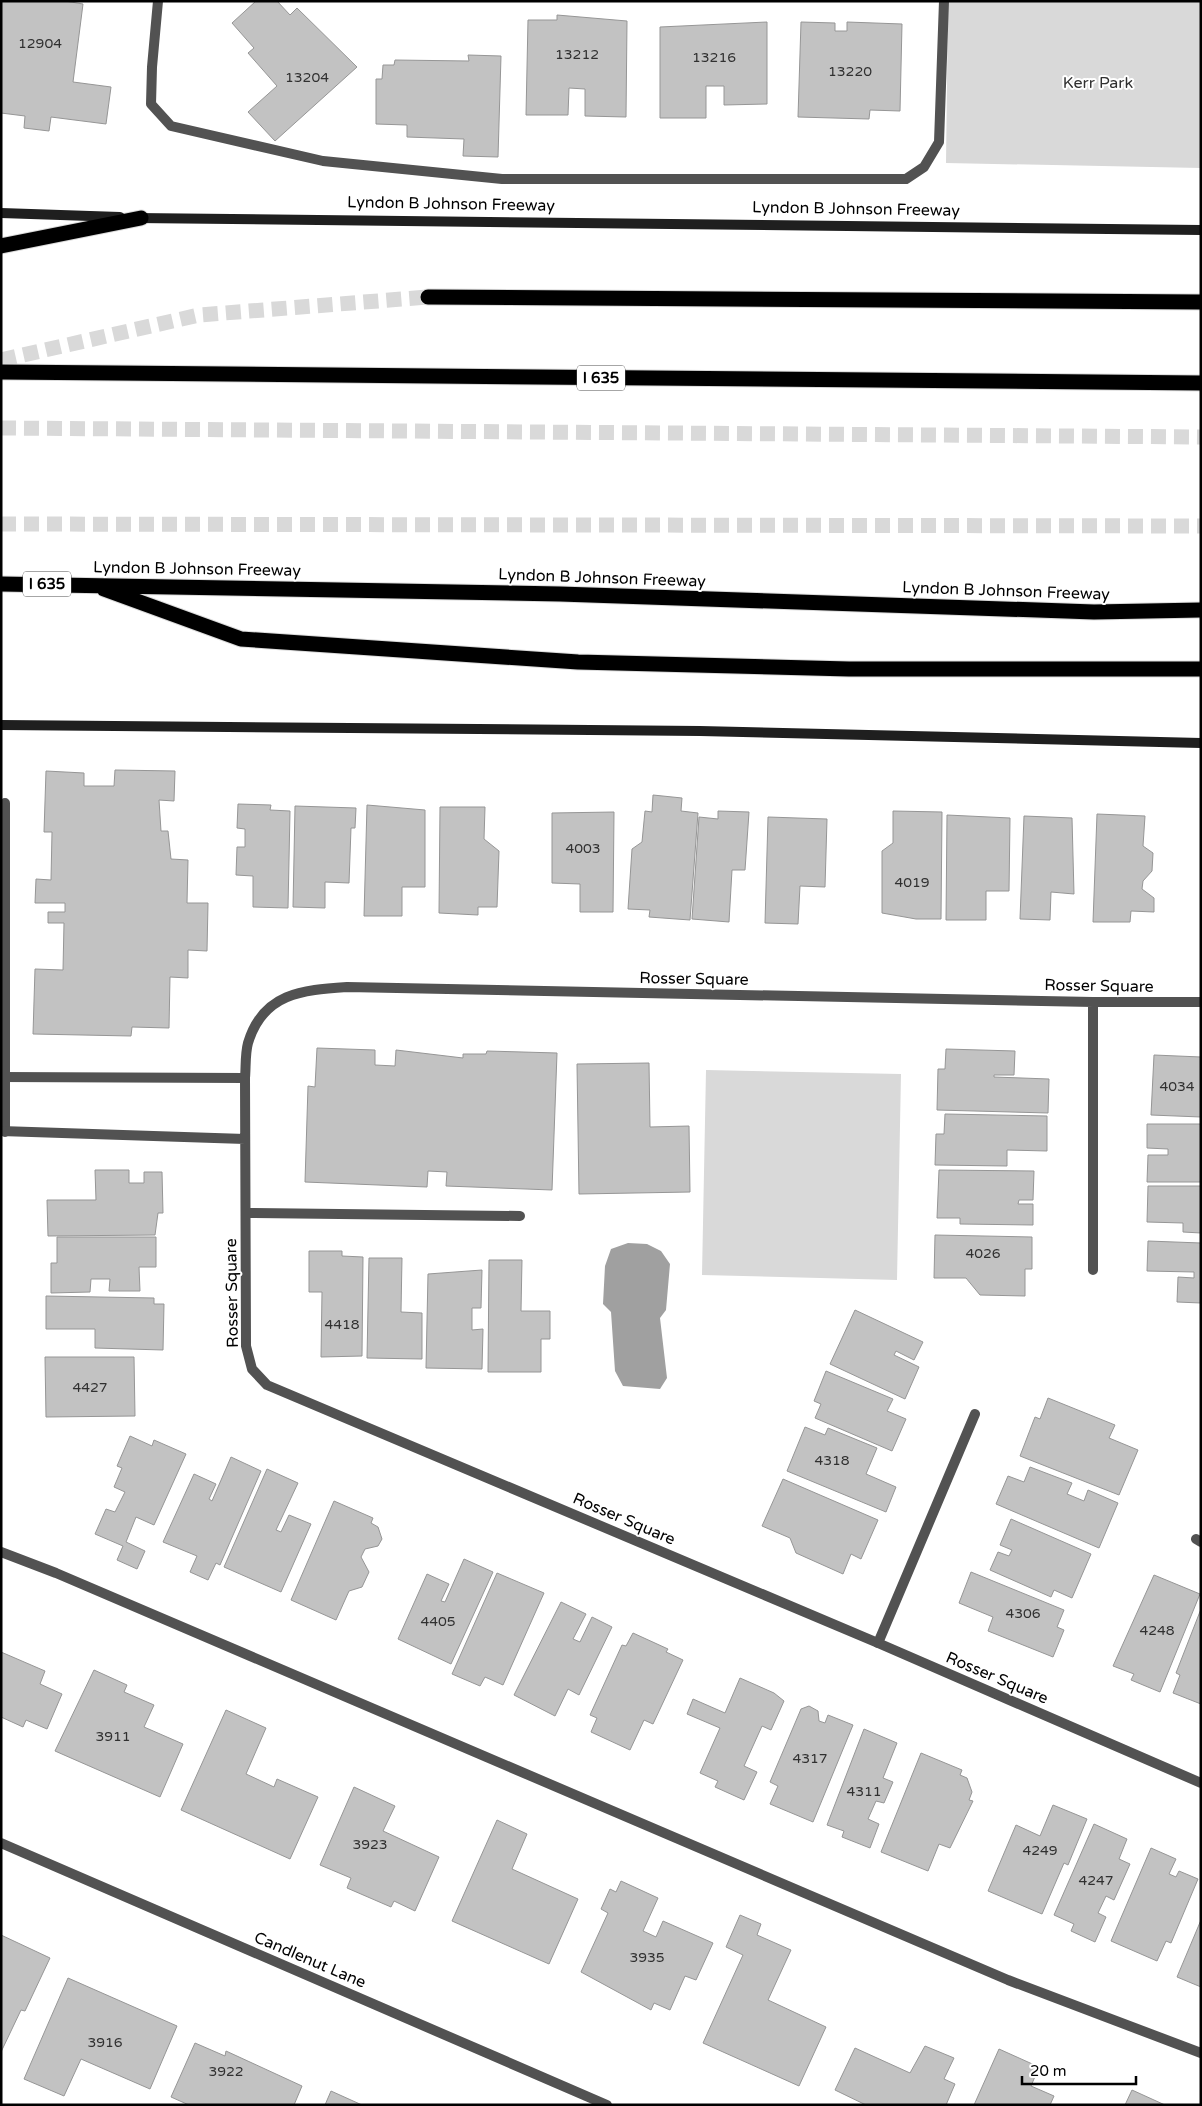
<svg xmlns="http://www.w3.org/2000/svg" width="1202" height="2106" font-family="'Varela Round',sans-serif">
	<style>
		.green { fill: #d9d9d9 }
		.water { fill: #a0a0a0 }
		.building { fill: #c2c2c2; stroke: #969696 }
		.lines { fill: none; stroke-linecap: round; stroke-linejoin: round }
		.motorway-tunnel { stroke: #d9d9d9; stroke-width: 15; stroke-dasharray: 15 8; stroke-linecap: butt }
		.motorway-casing { stroke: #dbdbdb; stroke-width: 17 }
		.service { stroke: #525252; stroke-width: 10 }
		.minor { stroke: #525252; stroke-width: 10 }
		.secondary { stroke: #1f1f1f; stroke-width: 10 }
		.motorway { stroke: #000; stroke-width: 15 }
		.labels { text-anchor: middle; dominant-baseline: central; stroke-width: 4; stroke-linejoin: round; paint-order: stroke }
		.number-label { font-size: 14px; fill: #303030 }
		.shield { fill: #fff; stroke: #4c4c4c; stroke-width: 1 }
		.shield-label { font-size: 15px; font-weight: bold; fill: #000 }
		.park-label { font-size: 16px; fill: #303030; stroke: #fff }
		.street-label { font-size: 16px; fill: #000; stroke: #fff }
	</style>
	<rect width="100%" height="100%" fill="#fff"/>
	<path class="green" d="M948 1H1201V168L946 163Z
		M706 1070 901 1074 897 1280 702 1275Z"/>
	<path class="water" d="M628 1243 647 1244 661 1251 670 1264 666 1310 660 1318 667 1378 660 1389 623 1386 615 1371 611 1312 603 1304 605 1266 611 1249Z"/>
	<path class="building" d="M1 1H65L83 4 73 82 111 87 106 124 51 117 49 131 24 128 25 116 1 113Z
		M256 1H277L290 15 297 8 357 67 275 141 248 112 277 86 248 53 254 48 232 23Z
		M557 15 627 21 626 117 585 116V89L569 88 568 115H526L528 20H557Z
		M767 22V104L724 105V86H706V118H660V27Z
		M801 22 835 23V31H847V22L902 24 900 111 870 110 869 119 798 117Z
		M468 55 501 56 498 157 463 156 464 139 407 137V125L376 124V79H382L383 65H394L395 60 469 61Z
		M115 770 175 771 174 801 159 800 161 831H168L171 859 188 860 187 903H208L207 951 188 950V978L170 977 169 1028 132 1027 131 1036 33 1034 35 969 63 970 64 923H48V912H65V903H35L36 879 51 880 52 832H44L46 771 84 773V786H114Z
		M653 795 682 798 681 811 698 813 690 920 649 917 650 910 628 909 632 849 642 842 645 811 652 812Z
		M238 804 271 805 270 810 290 811 288 908 253 907V876L236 875 237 847H245V829L237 828Z
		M367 805 425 810V887H402V916H364Z
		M295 806 356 808 355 828H351L349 883 325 882V908L293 907Z
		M440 807H485L484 839 499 851 497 907H478V915L439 913Z
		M718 811 749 812 745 870H732L729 922 692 919 699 817 718 819Z
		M893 811 942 812 941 919H916L882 913V851L893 843Z
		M614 812 613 912H580V884L552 883V813Z
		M1097 814 1145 816 1143 846 1153 853 1152 871 1143 881 1142 889 1154 898V912L1131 911 1130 922H1093Z
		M947 815 1010 818 1009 891H986V920H946Z
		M1024 816 1072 818 1074 894 1051 892 1050 920 1020 919Z
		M768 817 827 819 825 887 800 886 798 924 765 923Z
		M317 1048 375 1050V1065L395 1066 396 1050 463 1058V1054H486L487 1051 557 1053 552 1190 446 1186 447 1172 428 1171 427 1187 305 1182 308 1086 315 1087Z
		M946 1049 1015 1051 1014 1075H994V1077L1049 1079 1048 1113 937 1110 938 1069H945Z
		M1154 1055 1201 1057V1117L1151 1115Z
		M649 1063 650 1127 689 1126 690 1192 579 1194 577 1064Z
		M945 1114 1047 1116V1151L1007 1150V1166L935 1165 936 1134H944Z
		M1147 1124H1201V1182H1147L1148 1155H1168V1149L1147 1148Z
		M95 1170H129V1183H144V1172H162L163 1213H158L155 1235 48 1236 47 1200H96Z
		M939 1170 1034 1171 1033 1200H1019L1018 1204H1033V1225L960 1224V1218H937Z
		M1148 1186H1201V1233L1183 1232V1223L1147 1222Z
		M935 1235 1032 1237V1269H1025V1296L980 1295 966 1278H934Z
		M57 1237H156V1267H139L140 1291H109L110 1279H91L90 1292 51 1293V1263H57Z
		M1148 1241 1201 1243V1303L1177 1302 1178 1277 1194 1278V1272L1147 1271Z
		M309 1251H342V1256L363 1257 362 1356 321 1357 322 1292H309Z
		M369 1258H402L401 1312 422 1313V1359L367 1358Z
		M489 1260H522L521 1311H550V1339H541V1372H488Z
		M482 1270 481 1308H472V1330L483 1329 482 1369 426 1368 428 1274Z
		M46 1296 154 1298V1304H164L163 1350 95 1348V1329H46Z
		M855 1310 923 1342 914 1360 896 1351 894 1355 919 1367 905 1399 830 1364Z
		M45 1357H134L135 1416 46 1417Z
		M826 1371 893 1399 887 1411 906 1419 892 1451 815 1418 821 1404 814 1401Z
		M1048 1398 1115 1425 1109 1438 1138 1450 1119 1495 1020 1456 1035 1417 1040 1419Z
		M805 1427 825 1435 828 1428 877 1448 866 1474 896 1487 886 1512 787 1471Z
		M130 1436 152 1446 154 1440 186 1454 154 1525 136 1517 126 1542 145 1551 137 1569 117 1560 123 1546 95 1534 106 1509 115 1512 125 1492 114 1487 122 1468 117 1466Z
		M231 1457 261 1471 220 1565 216 1563 208 1580 190 1572 197 1556 163 1542 194 1474 216 1484 209 1499 212 1501Z
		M1030 1467 1072 1483 1067 1494 1084 1501 1088 1490 1118 1503 1099 1548 996 1504 1008 1476 1024 1482Z
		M267 1469 298 1483 276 1530 281 1532 289 1515 311 1524 281 1592 224 1567Z
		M783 1479 878 1520 861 1559 851 1554 843 1574 796 1553 790 1538 762 1526Z
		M334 1501 373 1518 371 1523 378 1527 382 1539 378 1546 365 1549 361 1557 369 1572 362 1587 349 1591 336 1620 291 1600Z
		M1011 1519 1091 1554 1072 1598 1054 1590 1051 1597 990 1570 998 1552 1009 1556 1012 1550 1000 1545Z
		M464 1559 493 1572 451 1664 398 1639 427 1574 449 1584 441 1601 445 1602Z
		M971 1572 1064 1610 1057 1627 1064 1630 1053 1657 988 1631 993 1617 959 1603Z
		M497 1573 544 1593 503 1685 485 1677 480 1686 452 1674Z
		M1154 1575 1200 1594 1160 1692 1131 1680 1134 1674 1113 1666Z
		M561 1602 586 1614 573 1639 580 1642 592 1617 612 1627 579 1695 568 1689 555 1716 514 1695Z
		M1201 1609V1704L1173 1693 1180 1675 1176 1673Z
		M633 1633 668 1649 666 1652 683 1660 653 1724 644 1720 630 1750 591 1732 597 1718 590 1715 622 1645 626 1646Z
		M1 1652 45 1671 40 1684 62 1694 47 1729 26 1720 23 1727 1 1717Z
		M94 1670 127 1685 124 1692 154 1705 144 1727 183 1744 160 1797 55 1751Z
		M740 1678 774 1693 784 1701 771 1730 762 1726 744 1766 757 1772 744 1800 715 1787 718 1781 700 1773 720 1728 687 1714 693 1699 725 1713Z
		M809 1706 818 1711 819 1721 825 1723 828 1715 853 1725 813 1822 770 1804 778 1786 770 1782 801 1709Z
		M226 1710 266 1728 246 1774 274 1787 277 1779 318 1797 290 1859 181 1810Z
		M864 1729 897 1743 883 1778 893 1782 884 1803 876 1801 868 1819 879 1824 870 1848 842 1837 844 1831 827 1825Z
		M921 1753 962 1770 960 1775 967 1778 972 1792 969 1800 973 1801 950 1848 939 1844 928 1871 881 1852Z
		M354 1787 395 1806 383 1831 439 1857 415 1911 394 1901 391 1907 347 1888 351 1878 320 1865Z
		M1053 1805 1087 1819 1068 1865 1064 1863 1042 1914 988 1891 1016 1825 1040 1836Z
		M497 1820 527 1834 512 1869 578 1899 549 1964 452 1921Z
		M1094 1824 1127 1839 1119 1859 1130 1864 1114 1900 1106 1896 1098 1913 1106 1917 1095 1942 1071 1931 1074 1924 1054 1915Z
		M1151 1848 1176 1859 1169 1874 1176 1877 1179 1871 1198 1879 1171 1943 1166 1941 1157 1961 1111 1941Z
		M621 1881 658 1898 643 1931 656 1937 663 1921 713 1943 696 1980 685 1976 670 2010 654 2003 651 2010 581 1972 608 1913 601 1909 610 1889 616 1892Z
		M740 1915 761 1924 757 1935 791 1950 768 2000 826 2027 799 2086 703 2043 743 1955 726 1947Z
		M1201 1920V1987L1177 1977Z
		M1 1935 50 1958 25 2011 21 2010 1 2052Z
		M68 1978 177 2026 150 2089 81 2059 64 2096 24 2079Z
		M195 2043 225 2056 226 2051 302 2086 294 2105H189L171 2097Z
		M925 2046 954 2058 944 2079 955 2084 946 2105H866L835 2090 855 2048 910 2073Z
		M999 2049 1039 2067 1031 2086 1054 2096 1050 2105H974Z
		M1132 2090 1165 2105H1125Z
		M331 2091 362 2105H325Z"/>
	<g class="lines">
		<path class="motorway-tunnel" d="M1 360 199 315 428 297
			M1 428 1201 437
			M1 524 1201 526"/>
		<defs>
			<path id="motorway" d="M1 246 141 218
				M428 297 1201 302
				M1 372 1201 383
				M1 584 560 594 1094 612 1201 610
				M104 589 241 639 578 662 849 669H1201"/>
		</defs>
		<use href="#motorway" class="motorway-casing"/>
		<path class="service" d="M158 1 152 67 151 104 171 126 323 161 502 179H906L924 167 939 142 944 1
			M5 1132V803
			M1196 1539 1201 1542
			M1 1552 56 1573 1008 1980 1201 2053
			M878 1643 975 1414"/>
		<path class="minor" d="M1093 1002V1270
			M1201 1002H1093L347 987C302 990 263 993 248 1043 245 1054 246 1067 245 1078L246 1346 252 1369 267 1385 878 1643 1201 1783
			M1 1077 245 1078
			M1 1131 245 1139
			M246 1213 520 1216
			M1 1843 607 2105"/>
		<path class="secondary" d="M1 213 120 217
			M135 218 1201 230
			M1 725 700 731 1201 743"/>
		<use href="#motorway" class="motorway"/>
	</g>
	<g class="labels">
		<g class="number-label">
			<text x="40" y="43">12904</text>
			<text x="577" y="54">13212</text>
			<text x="714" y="57">13216</text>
			<text x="850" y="71">13220</text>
			<text x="307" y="77">13204</text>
			<text x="583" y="848">4003</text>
			<text x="912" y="882">4019</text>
			<text x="1177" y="1086">4034</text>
			<text x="983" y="1253">4026</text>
			<text x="342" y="1324">4418</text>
			<text x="90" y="1387">4427</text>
			<text x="832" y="1460">4318</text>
			<text x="1023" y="1613">4306</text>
			<text x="438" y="1621">4405</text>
			<text x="1157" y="1630">4248</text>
			<text x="113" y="1736">3911</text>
			<text x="810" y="1758">4317</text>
			<text x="864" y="1791">4311</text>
			<text x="370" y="1844">3923</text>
			<text x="1040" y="1850">4249</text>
			<text x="1096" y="1880">4247</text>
			<text x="647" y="1957">3935</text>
			<text x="105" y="2042">3916</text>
			<text x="226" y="2071">3922</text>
		</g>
		<g class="shield">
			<rect x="577" y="365.5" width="48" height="25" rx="4"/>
			<rect x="23" y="571.5" width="48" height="25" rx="4"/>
		</g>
		<g class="shield-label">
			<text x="601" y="378">I 635</text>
			<text x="47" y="584">I 635</text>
		</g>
		<g class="park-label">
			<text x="1098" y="83">Kerr Park</text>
		</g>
		<g class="street-label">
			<text transform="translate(451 204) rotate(1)">Lyndon B Johnson Freeway</text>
			<text transform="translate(856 209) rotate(1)">Lyndon B Johnson Freeway</text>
			<text transform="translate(197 569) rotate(1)">Lyndon B Johnson Freeway</text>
			<text transform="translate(602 578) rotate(2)">Lyndon B Johnson Freeway</text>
			<text transform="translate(1006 591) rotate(2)">Lyndon B Johnson Freeway</text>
			<text transform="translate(694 979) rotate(1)">Rosser Square</text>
			<text transform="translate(1099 986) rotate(1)">Rosser Square</text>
			<text transform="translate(232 1293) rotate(-91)">Rosser Square</text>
			<text transform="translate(624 1519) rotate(23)">Rosser Square</text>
			<text transform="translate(997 1678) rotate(23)">Rosser Square</text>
			<text transform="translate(310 1960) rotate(23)">Candlenut Lane</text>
		</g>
	</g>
	<rect width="1202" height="2106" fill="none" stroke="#000000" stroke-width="5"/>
	<path d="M1022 2076v8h114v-8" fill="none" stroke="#000000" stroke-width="2.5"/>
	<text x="1030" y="2076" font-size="15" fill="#000000" stroke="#ffffff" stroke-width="4" paint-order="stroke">20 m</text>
</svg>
